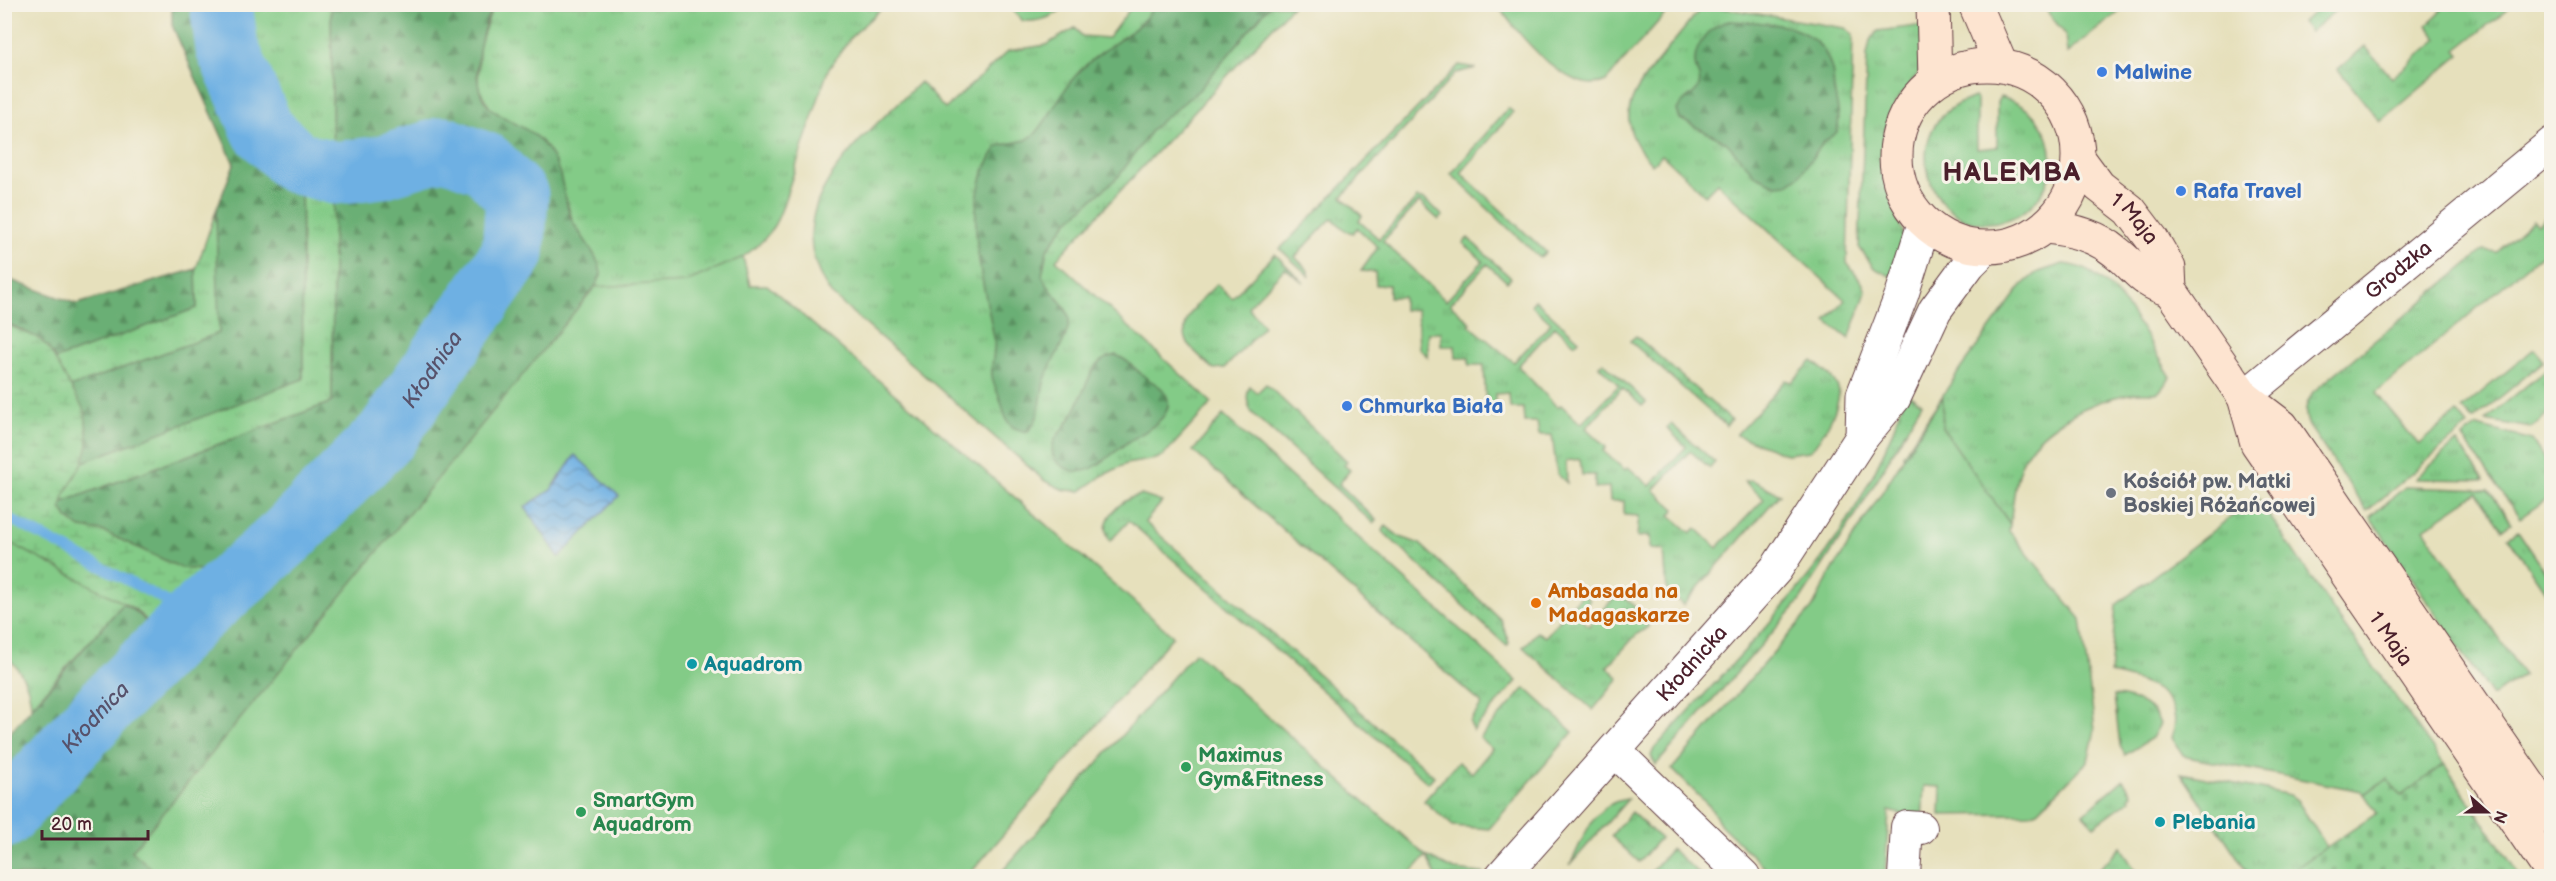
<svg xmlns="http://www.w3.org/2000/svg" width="2556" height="881" font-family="'Balsamiq Sans',sans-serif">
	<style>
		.grass { fill: url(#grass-tufts); stroke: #667559; stroke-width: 1.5 }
		.forest { fill: url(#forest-firs); stroke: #5a6750; stroke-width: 1.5 }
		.wetland { fill: url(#wetland-marsh); stroke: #667559; stroke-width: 1.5 }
		.cemetery { fill: url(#cemetery-stones); stroke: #667559; stroke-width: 1.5 }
		.green { fill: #83cb87; stroke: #667559; stroke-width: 1.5 }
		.water { fill: url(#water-waves); stroke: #5c6887; stroke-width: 1.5 }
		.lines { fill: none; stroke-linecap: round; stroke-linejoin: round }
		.stream { stroke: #6eb0e3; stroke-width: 10 }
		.river { stroke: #6eb0e3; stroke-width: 63 }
		.minor-casing { stroke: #613c41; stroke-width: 34 }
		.tertiary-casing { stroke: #613c41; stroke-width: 35 }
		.secondary-casing { stroke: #613c41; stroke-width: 35 }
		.minor { stroke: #fff; stroke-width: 32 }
		.tertiary { stroke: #fff; stroke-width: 33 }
		.secondary { stroke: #fde4d0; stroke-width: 33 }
		.shop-dot { fill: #3f7fe0; stroke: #f7f3e8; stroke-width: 2 }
		.worship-dot { fill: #6b7280; stroke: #f7f3e8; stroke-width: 2 }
		.food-dot { fill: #e8710a; stroke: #f7f3e8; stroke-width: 2 }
		.culture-dot { fill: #0f9aa8; stroke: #f7f3e8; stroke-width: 2 }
		.leisure-dot { fill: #2e9e5b; stroke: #f7f3e8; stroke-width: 2 }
		.labels { text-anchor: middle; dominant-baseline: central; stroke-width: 6; stroke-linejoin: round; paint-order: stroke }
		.shop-label { font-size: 21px; font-weight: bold; fill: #366cbe; stroke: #f7f3e8; text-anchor: start }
		.street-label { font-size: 21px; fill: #4a1f2b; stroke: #f7f3e8 }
		.worship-label { font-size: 21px; font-weight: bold; fill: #5b616d; stroke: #f7f3e8; text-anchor: start }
		.food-label { font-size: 21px; font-weight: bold; fill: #c56008; stroke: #f7f3e8; text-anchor: start }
		.culture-label { font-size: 21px; font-weight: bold; fill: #0d838f; stroke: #f7f3e8; text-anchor: start }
		.leisure-label { font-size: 21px; font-weight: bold; fill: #27864d; stroke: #f7f3e8; text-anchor: start }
		.water-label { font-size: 22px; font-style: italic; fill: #57526b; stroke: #f7f3e8 }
		.district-label { font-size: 27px; font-weight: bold; letter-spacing: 1.5px; fill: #4a1f2b; stroke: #f7f3e8 }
	</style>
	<defs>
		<pattern id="grass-tufts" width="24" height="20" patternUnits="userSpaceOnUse" patternTransform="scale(1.5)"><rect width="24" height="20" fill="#83cb87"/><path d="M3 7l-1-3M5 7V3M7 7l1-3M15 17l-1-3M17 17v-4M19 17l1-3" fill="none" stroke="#73ae75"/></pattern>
		<pattern id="forest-firs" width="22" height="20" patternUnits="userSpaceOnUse" patternTransform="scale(1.5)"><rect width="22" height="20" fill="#6aaf74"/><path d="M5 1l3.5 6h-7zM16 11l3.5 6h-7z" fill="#598e5f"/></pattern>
		<pattern id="wetland-marsh" width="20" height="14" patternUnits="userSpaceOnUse" patternTransform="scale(1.5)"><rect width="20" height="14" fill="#83cb87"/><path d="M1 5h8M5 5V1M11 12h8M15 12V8" fill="none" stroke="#73ae75"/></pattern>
		<pattern id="cemetery-stones" width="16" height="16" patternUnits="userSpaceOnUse" patternTransform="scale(1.5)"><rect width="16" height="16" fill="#83cb87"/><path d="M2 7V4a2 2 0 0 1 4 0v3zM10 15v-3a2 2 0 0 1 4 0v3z" fill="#73ae75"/></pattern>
		<pattern id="water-waves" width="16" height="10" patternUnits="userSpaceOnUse" patternTransform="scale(1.5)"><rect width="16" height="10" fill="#6eb0e3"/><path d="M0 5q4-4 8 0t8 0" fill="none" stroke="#5c8fb8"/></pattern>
	</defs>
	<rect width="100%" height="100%" fill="#f7f3e8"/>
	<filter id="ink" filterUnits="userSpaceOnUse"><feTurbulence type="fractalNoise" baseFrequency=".0167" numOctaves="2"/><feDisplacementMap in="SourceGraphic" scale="12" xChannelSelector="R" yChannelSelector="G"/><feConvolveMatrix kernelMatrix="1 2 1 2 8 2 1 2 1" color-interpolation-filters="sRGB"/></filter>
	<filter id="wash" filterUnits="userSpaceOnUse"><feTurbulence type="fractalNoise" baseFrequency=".008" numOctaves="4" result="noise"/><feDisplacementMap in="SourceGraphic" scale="24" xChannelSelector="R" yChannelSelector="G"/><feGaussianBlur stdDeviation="1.35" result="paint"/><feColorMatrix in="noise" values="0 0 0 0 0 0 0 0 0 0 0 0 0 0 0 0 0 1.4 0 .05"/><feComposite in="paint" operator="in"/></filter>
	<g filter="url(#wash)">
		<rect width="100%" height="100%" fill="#e6e0bc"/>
		<path class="grass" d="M223 5H331L333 170C322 167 308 165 298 160 262 142 221 43 223 5Z
			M493 5H885L851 37 828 70 781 211C772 234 762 243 743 257V260L160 876 596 258 573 222 558 174 518 125 491 110 478 87 479 47Z
			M1008 5H1066C1055 17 1039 22 1023 21Z
			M1133 5H1293L1056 260 1212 403 1163 456 1156 459 1126 464 1102 476 1081 491 1064 490 1045 481 831 294C770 205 862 140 920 82L945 109 1008 51 1046 45 1075 28 1082 36 1108 38Z
			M1703 5 1845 28 1853 34 1847 263 1863 284 1866 292 1849 339 1826 321 1845 300 1717 183 1705 195 1662 155 1652 164C1611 121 1630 95 1662 56 1676 39 1690 22 1703 5Z
			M2323 5H2342L2310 32 2302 22Z
			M2445 5H2513L2456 50 2460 55 2380 122 2338 69 2365 46 2392 78 2438 39 2427 25 2439 14Z
			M1924 25 1920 71 1897 101 1884 133V177L1903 233 1902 261 1896 279 1874 268 1859 247 1867 55 1870 40 1878 31Z
			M1459 65 1476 68 1456 73 1342 197 1362 216 1359 221 1379 239 1417 198 1425 200 1443 216 1439 220 1419 202 1383 241 1446 301 1483 261 1463 243 1468 238 1511 278 1507 282 1487 264 1450 304 1471 323 1469 325 1514 362 1551 323 1531 305 1535 300 1579 340 1575 344 1555 326 1518 366 1558 408 1561 405 1581 424 1619 385 1599 366 1603 362 1646 402 1642 406 1622 388 1586 428 1606 447 1603 451 1625 470 1628 467 1650 486 1686 447 1667 428 1671 424 1715 462 1710 468 1690 451 1654 490 1675 509 1670 515 1691 533 1696 528 1717 548 1764 499 1744 481 1752 480 1780 494 1683 605 1667 591 1664 550 1650 549V536L1637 537 1639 516 1624 515V501H1610L1609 487 1595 488V475H1582L1580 459 1566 461 1567 483 1557 474 1552 435H1539L1537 422H1524L1523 408H1510L1509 393 1495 394V418L1486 409 1484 365H1469V358H1456L1455 346H1441V332L1428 333V357L1419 348 1417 310H1403V297H1389V285H1376L1375 272 1361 271 1378 247 1357 228 1353 233 1346 231 1332 218 1295 257 1307 269 1310 277 1280 249Z
			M1974 97 1977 100V149L1997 147V102L2000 97C2076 116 2064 220 1987 223 1934 225 1906 152 1943 115 1952 106 1962 102 1974 97Z
			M1508 108 1513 112 1461 173 1546 252 1540 258 1451 174Z
			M301 167 334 176 332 402 63 502 138 548 239 574 159 647 155 636 123 604 31 707C30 686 21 669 5 655V323L19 328 197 308 196 269 216 211 224 332 303 379Z
			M2551 211V246L2376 393 2419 445 2457 412 2468 426 2367 511 2309 426C2303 412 2306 404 2313 392L2484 250 2497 252 2533 220 2538 224Z
			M1275 254 1304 283 1285 268 1248 307 1264 326 1225 368 1213 369C1206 361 1195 353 1189 345 1174 321 1203 298 1217 284L1232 298Z
			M2063 264C2113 266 2146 338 2171 377L2158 393C2149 393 2139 392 2130 394 2092 400 2036 427 2021 465 2014 483 2013 505 2010 524L1941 426 1922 820 1903 455 1961 368 2022 285 2036 273Z
			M1636 336 1731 420 1726 426 1630 341Z
			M2534 349 2544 361 2473 420 2462 408Z
			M1812 361C1821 368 1834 377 1838 388 1843 404 1821 439 1810 451L1786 454 1736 435 1786 380 1792 382Z
			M2549 367 2551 371V411L2531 428 2485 420Z
			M1266 384 1347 461 1344 465 1350 470 1339 484 1376 520 1373 523 1252 413C1247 404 1245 395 1250 386L1257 393Z
			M1906 393 1922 403 1862 505 1799 602 1656 765 1651 756 1654 749C1712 685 1775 622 1826 553 1860 506 1889 448 1906 393Z
			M1223 415 1517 681 1473 731 1470 722 1482 704 1193 451Z
			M2477 426 2532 440 2551 470V496L2520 518 2463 438Z
			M2457 442 2484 480 2415 479Z
			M2405 487 2489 490 2511 523 2502 529 2477 493 2424 529 2524 675 2492 696 2370 517Z
			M1141 495 1162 502 1145 522 1434 776 1428 783 1129 521 1110 541C1097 520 1121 499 1141 495Z
			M2257 497 2340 620 2444 764 2400 797 2387 779 2364 794 2361 791 2187 757 2183 755 2172 738C2186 693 2145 681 2110 674L2116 605Z
			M1386 526 1400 537 1420 544 1501 620 1509 643 1507 646 1382 531Z
			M2518 531 2551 580V600L2508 537Z
			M1619 592 1648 619V627L1637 634 1607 667 1619 678 1593 710 1523 647 1537 632 1545 637 1583 594 1590 600 1577 615 1589 626Z
			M1525 688 1573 732 1489 829 1453 826 1424 801 1458 762 1472 773 1492 749 1480 738Z
			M2114 696C2134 698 2153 703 2160 724L2152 738 2125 755 2120 745Z
			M2181 773 2290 795 2297 800 2327 847 2284 876H2250Z
			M2123 780 2132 794 2129 797 2131 799 2094 826 2083 814Z
			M1628 799 1570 865C1584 838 1593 802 1628 799Z
			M1631 812 1660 838 1639 862 1611 836Z
			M2121 847 2138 876H2092Z
			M1671 849 1702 876H1656L1651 872Z
			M1426 856 1454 870 1483 873 1481 876H1436Z"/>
		<path class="forest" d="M172 5H218C218 46 260 151 301 167L303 379 83 462C92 431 86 413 70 387L219 333 216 211 234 164 172 25Z
			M331 5H493C481 32 464 90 494 111 518 128 534 127 551 155 564 174 563 200 572 220 581 238 601 257 601 276L595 287 132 851 160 876H5L4 821 114 701 197 619 289 538 388 439 515 255 519 195 488 162 442 145 381 164 333 170Z
			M1155 5H1270L1199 90 1153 128 1119 176 1067 222 1047 250 1042 275C1048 291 1068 306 1069 318 1070 339 1050 360 1045 380 1039 399 1043 416 1027 432 1002 427 1007 416 999 396 996 389 992 382 992 374 991 362 996 349 994 338 983 277 957 200 998 146L1026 140 1036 133C1052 115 1061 90 1079 72 1102 46 1137 36 1155 5Z
			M1729 21C1768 23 1818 21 1831 67 1834 74 1833 83 1834 90 1837 106 1841 116 1837 132L1823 143 1799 176 1788 184 1776 185 1756 176 1726 142 1680 119 1677 110C1682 99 1696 95 1699 86 1702 78 1696 71 1695 63 1694 44 1712 25 1729 21Z
			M444 151 485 167 514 197 510 253 384 434 284 533 239 574 181 568 102 531 80 528 67 518 61 508 63 502 332 402 334 176 382 171Z
			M196 269 197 308 56 359C44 341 25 330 5 323V278L77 304Z
			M1116 355C1129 360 1133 368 1144 376 1149 381 1158 384 1162 389 1184 414 1142 433 1128 442 1109 454 1085 488 1057 462 1053 457 1051 451 1053 445 1054 438 1061 432 1065 426 1080 408 1083 384 1096 366 1101 359 1108 357 1116 355Z
			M123 604C143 613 151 627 159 647L5 812V738Z"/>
		<path class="wetland" d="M4 323 38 338 48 347 85 412 88 445 83 462 64 496 61 508 67 518 80 528 102 531 181 568 239 574 159 647 146 620 135 609 5 540Z"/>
		<path class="cemetery" d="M2444 764 2520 876H2284L2377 813 2364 794 2387 779 2401 796Z"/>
		<path class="green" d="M1498 5H1654L1665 14 1606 81C1570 99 1515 31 1498 5Z
			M2042 5H2128L2067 53 2065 34Z
			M743 257 750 285H767L979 466 1173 636 968 876H160L132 851 595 287 686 282Z
			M1943 396 1942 427 2010 524 2009 531 2081 619 2095 730 2088 761 2038 811 2029 814 1940 815 1941 787 1924 786 1922 820 1889 811 1885 876H1773L1721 825 1710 807 1672 769 1812 608 1832 571Z
			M1195 652 1426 856 1408 876H998Z"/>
		<path class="water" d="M575 455 619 496 559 557 525 507 551 490Z"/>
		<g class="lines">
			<path class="stream" d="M4 516 195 616"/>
			<path class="river" id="s1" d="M4 817 109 702 195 616 288 535 386 436 513 253 517 196 486 164 444 148 381 167 335 173 295 162 263 130 227 48 221 4"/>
		</g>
	</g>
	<g filter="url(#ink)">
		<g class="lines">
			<defs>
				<g id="minor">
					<path id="s2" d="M2244 397 2552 143"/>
					<path d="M1614 750 1744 876"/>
					<path d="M1904 876 1907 827 1921 828"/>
				</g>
				<g id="tertiary">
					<path d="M1862 437 1863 395 1902 294 1924 224"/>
					<path id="s3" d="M1502 876 1776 569 1862 437 1894 398 1935 310 1969 264 1984 249"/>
				</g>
				<g id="secondary">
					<path d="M1933 4 1935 80"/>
					<path d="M1975 4 2001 65"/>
					<circle cx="1987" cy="156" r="91"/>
					<path id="s4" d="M2079 159 2099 186 2130 210 2152 239 2169 268 2170 290 2244 397 2282 426 2552 818"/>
					<path d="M2045 227C2070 229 2097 236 2116 252 2139 270 2140 281 2170 290"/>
					<path id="s5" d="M2244 397 2257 443 2552 873"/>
				</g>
			</defs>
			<use href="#minor" class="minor-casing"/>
			<use href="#tertiary" class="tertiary-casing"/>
			<use href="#secondary" class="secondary-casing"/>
			<use href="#minor" class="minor"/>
			<use href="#tertiary" class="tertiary"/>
			<use href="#secondary" class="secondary"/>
		</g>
	</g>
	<g class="shop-dot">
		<circle cx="2102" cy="72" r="6"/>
		<circle cx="2181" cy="191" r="6"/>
		<circle cx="1347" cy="406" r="6"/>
	</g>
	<circle class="worship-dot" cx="2111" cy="493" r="6"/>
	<circle class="food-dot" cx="1536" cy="603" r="6"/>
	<g class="culture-dot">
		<circle cx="692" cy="664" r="6"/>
		<circle cx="2160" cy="822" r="6"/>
	</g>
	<g class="leisure-dot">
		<circle cx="1186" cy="767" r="6"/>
		<circle cx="581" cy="812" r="6"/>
	</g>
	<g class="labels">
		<g class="shop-label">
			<text x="2114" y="72">Malwine</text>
			<text x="2193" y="191">Rafa Travel</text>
			<text x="1359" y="406">Chmurka Biała</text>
		</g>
		<g class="street-label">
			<text stroke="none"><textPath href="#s4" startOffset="82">1 Maja</textPath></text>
			<text stroke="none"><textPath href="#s2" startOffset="200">Grodzka</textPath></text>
			<text stroke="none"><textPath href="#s5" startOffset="285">1 Maja</textPath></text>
			<text stroke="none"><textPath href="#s3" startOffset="285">Kłodnicka</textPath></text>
		</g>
		<g class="worship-label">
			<text x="2123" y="481">Kościół pw. Matki<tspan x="2123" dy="24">Boskiej Różańcowej</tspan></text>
		</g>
		<g class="food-label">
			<text x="1548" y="591">Ambasada na<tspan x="1548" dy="24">Madagaskarze</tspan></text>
		</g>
		<g class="culture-label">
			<text x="704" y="664">Aquadrom</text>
			<text x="2172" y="822">Plebania</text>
		</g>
		<g class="leisure-label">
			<text x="1198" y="755">Maximus<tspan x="1198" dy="24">Gym&amp;Fitness</tspan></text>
			<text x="593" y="800">SmartGym<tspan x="593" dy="24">Aquadrom</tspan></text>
		</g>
		<g class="water-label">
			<text stroke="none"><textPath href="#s1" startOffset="621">Kłodnica</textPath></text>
			<text stroke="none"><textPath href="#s1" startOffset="135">Kłodnica</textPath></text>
		</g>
		<g class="district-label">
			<text x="2012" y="173">HALEMBA</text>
		</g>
	</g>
	<rect width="2556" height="881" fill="none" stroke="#f7f3e8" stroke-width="24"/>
	<g transform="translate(2487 812) rotate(111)" stroke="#f7f3e8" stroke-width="4.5" paint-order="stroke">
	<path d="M0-4.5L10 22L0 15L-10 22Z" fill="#4a1f2b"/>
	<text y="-9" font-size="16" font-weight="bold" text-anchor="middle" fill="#4a1f2b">N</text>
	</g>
	<path d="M42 830v9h106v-9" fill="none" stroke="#4a1f2b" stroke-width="3"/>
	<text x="51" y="830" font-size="18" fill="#4a1f2b" stroke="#f7f3e8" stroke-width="4.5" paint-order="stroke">20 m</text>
</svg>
